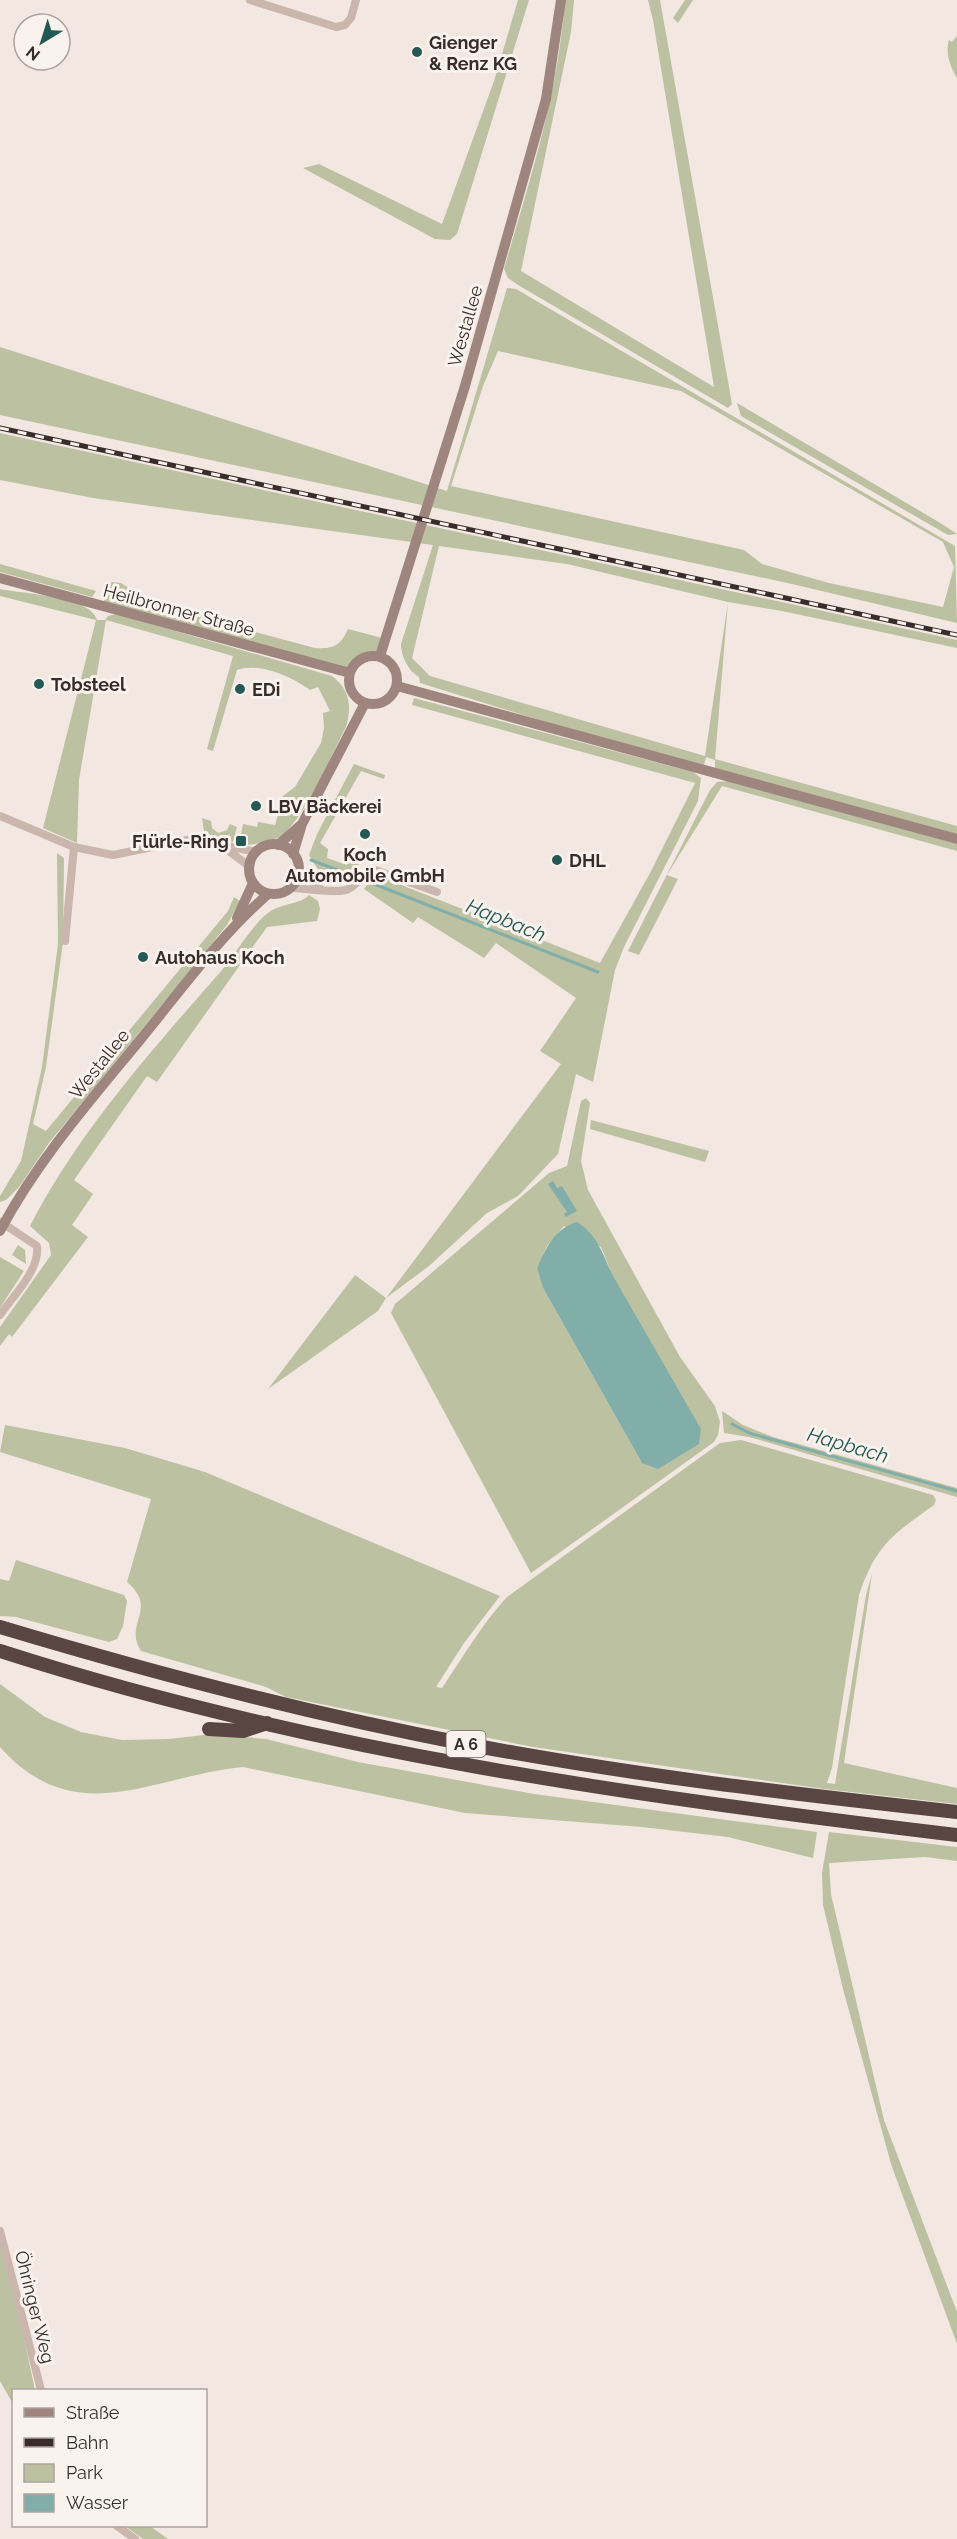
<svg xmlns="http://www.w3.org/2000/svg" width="957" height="2539" font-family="Raleway,sans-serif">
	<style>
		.green { fill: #bcc1a1; fill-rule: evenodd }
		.water { fill: #81aea9 }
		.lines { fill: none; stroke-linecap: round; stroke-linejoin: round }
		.stream { stroke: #81aea9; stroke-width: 3 }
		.street { stroke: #cab6ad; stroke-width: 8 }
		.secondary { stroke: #9e857e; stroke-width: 10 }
		.highway { stroke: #594643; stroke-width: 14 }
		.rail-casing { stroke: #392d2b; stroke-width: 5 }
		.rail { stroke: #faf2ed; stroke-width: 3; stroke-dasharray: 9; stroke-linecap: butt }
		.poi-dot { fill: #225954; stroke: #faf2ed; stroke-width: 2 }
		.labels { text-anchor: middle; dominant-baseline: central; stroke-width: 6; stroke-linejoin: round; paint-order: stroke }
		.shield { fill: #faf2ed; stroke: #736865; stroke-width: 1.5 }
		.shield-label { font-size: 16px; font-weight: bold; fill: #392d2b }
		.poi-label { font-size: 18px; font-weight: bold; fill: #392d2b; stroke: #faf2ed; text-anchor: start }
		.street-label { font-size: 18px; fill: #392d2b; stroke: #faf2ed }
		.water-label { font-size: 20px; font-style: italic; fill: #225954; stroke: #faf2ed }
	</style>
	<rect width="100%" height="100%" fill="#f2e7e1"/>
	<path class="green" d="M518 0H529L457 234 450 240 435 239 303 168 319 164 442 224 494 81Z
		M565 0H574L571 32 521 271 714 387 653 20 648 0H660L732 404 728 408 518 285 508 278 504 269C530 180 558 93 565 0Z
		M685 0H693L678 23 673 18Z
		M957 36V78C950 66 945 54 949 40L952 42Z
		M507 288 516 289 955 546 957 623 792 584 0 415V347L447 491ZM498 351 681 391 943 542 954 567 943 607 829 583 762 564 744 550 451 486 483 386Z
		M737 403 942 524 957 534 948 535 741 416Z
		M0 433 957 640V648L782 611 728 602 715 759 957 826V834L715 768V760L706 757 704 765 552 724 420 683 419 677C408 671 401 656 401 644L433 545 93 498 0 480ZM439 546 567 564 728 602 705 756 430 676 412 658Z
		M0 564 96 591 92 597 0 572Z
		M111 582 121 583 144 598 172 610 315 648C334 649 340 646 348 629L386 639 380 656 362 658 350 673 102 606Z
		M0 589C23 594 91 596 97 620H105L108 616 116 614 332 676C350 690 352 706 346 727 331 755 304 820 280 837 274 841 252 845 244 845L245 839 240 838 243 824 257 827 258 822 275 825 283 796 295 787 321 743 324 728 323 713 330 711 318 687 310 690C292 677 259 662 237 670L213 751 207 749 233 656 106 620 79 780 77 843 43 828 96 620 0 596Z
		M414 698 693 772 701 778 698 801 624 947 615 970 593 1082 576 1074 558 1154 518 1196 487 1213 429 1266 386 1298 378 1311 268 1389 355 1275 386 1298 561 1064 540 1051 576 998 496 943 484 958 418 917 413 923 364 889 371 879 381 877 600 963 650 873 695 783 412 705Z
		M354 764 385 775 384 779 361 771 320 843 328 849 327 858 347 865 350 856 358 861 359 868C350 879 332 880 319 875V871L309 855 317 834Z
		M728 781 957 844V851L722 786 667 875 678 879 639 955 628 951 710 790 717 782Z
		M202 818 211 821 212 828 218 833 227 830 230 824 237 827 233 842 210 835 204 831Z
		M57 853 64 858 63 942 46 1067 33 1124 46 1131 228 911 234 897 240 901 227 925 49 1143 19 1187 6 1200 0 1202V1196L21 1161 42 1067 58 944Z
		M309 895 318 901 320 909 317 921 267 927 157 1082 147 1076 74 1180 93 1194 72 1225 88 1237 12 1337 9 1334 0 1346V1327L51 1255 49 1243 30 1226C79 1131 152 1050 222 970 235 954 253 924 268 913 280 903 300 905 309 895Z
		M586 1098 590 1103 581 1161 588 1190 680 1357 715 1406 720 1422 718 1435 714 1442 531 1573 391 1313 395 1304 549 1173 567 1166 581 1101ZM564 1226 601 1247 614 1279 642 1463 543 1288 537 1268 547 1246Z
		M591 1120 709 1151 705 1162 590 1129Z
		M18 1245 25 1250 26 1264 12 1255Z
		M0 1257 24 1271 0 1308Z
		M722 1411 743 1425 773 1437 957 1488V1497L749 1437 724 1433Z
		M5 1425 125 1448 205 1472 500 1596 464 1643 436 1687 442 1688C463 1657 481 1625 507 1597L720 1443 741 1440 933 1495 936 1500 934 1505C892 1535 876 1545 859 1595L832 1768 827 1783 835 1784 866 1595 872 1574 844 1763 957 1788V1804L824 1789 533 1747 286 1697 266 1687 141 1651C123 1623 159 1609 127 1582L151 1499 0 1452Z
		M16 1560 124 1595 127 1601 123 1626 117 1639 109 1642 16 1617 0 1616V1579L9 1581Z
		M0 1684 45 1717 81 1732 122 1740 169 1739 212 1734 266 1739 358 1762 534 1794 817 1832 813 1858 728 1837 642 1827 465 1813 243 1767C151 1776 76 1832 0 1747Z
		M829 1832 957 1847V1861L925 1857 829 1863 831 1894 884 2120 957 2312V2344L891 2164 843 1989 823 1905 822 1873Z
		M0 2241 14 2292 35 2390H14L13 2404 0 2381Z
		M125 2526H150L168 2539H143Z"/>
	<path class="water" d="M553 1181 557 1188 562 1186 577 1211 566 1217 564 1214 567 1212 548 1184Z
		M577 1222C601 1237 604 1261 617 1283 645 1332 673 1380 701 1429L699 1444 658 1469 642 1463 543 1288 537 1268C546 1248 555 1228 577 1222Z"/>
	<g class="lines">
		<path class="stream" d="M311 860 348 874
			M369 882 598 972
			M732 1424 749 1433 957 1491"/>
		<path class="street" d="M250 0 336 27 345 25 351 18 356 0
			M0 816 74 847 113 855 192 839 257 852
			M222 846 249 866
			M298 870 320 888
			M291 888C303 888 340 894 348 889 359 884 362 873 375 870L437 892
			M65 941 74 847
			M0 1315C13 1296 40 1270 37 1246L1 1222
			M0 2231 41 2390
			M117 2526 135 2539"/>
		<path class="secondary" d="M0 578 350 673
			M349 680a24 24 0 1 1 48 0a24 24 0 1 1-48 0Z
			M380 656 465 386 546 99 561 0
			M397 686 957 839
			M249 869a25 25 0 1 1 50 0a25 25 0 1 1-50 0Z
			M278 845 302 824
			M293 854 302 824 365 703
			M237 918 253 883
			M0 1231C37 1161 90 1101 140 1040 181 990 219 937 268 894"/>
		<path class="highway" d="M0 1627C153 1673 309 1714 466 1744 629 1775 793 1794 957 1812
			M0 1651C311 1751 634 1797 957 1835
			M209 1729 243 1731 267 1723"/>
		<defs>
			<path id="rail" d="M0 428 957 635"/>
		</defs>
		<use href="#rail" class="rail-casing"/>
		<use href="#rail" class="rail"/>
	</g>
	<g class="poi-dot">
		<circle cx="417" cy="52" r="6"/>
		<circle cx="39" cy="684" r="6"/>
		<circle cx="240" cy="689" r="6"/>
		<circle cx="256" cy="806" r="6"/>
		<circle cx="365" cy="834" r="6"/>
		<rect x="235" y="835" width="12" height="12" rx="3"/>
		<circle cx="557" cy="860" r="6"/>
		<circle cx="143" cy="957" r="6"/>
	</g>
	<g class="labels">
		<rect class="shield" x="446.5" y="1731" width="39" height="26" rx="4.5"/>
		<g class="shield-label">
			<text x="466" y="1744">A 6</text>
		</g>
		<g class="poi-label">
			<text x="429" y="42">Gienger<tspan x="429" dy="21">&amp; Renz KG</tspan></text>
			<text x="51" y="684">Tobsteel</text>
			<text x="252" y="689">EDi</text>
			<text x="268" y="806">LBV Bäckerei</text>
			<text x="229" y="841" text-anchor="end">Flürle-Ring</text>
			<text x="365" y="854" text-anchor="middle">Koch<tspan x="365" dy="21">Automobile GmbH</tspan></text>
			<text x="569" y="860">DHL</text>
			<text x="155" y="957">Autohaus Koch</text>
		</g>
		<g class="street-label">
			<text transform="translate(465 326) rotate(-74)">Westallee</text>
			<text transform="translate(179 610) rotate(15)">Heilbronner Straße</text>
			<text transform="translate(99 1064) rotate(-51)">Westallee</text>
			<text transform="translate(35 2307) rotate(76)">Öhringer Weg</text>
		</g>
		<g class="water-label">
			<text transform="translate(506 920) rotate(22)">Hapbach</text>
			<text transform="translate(848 1445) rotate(16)">Hapbach</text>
		</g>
	</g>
	<rect x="12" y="2389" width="195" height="138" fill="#faf2ed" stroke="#ada39f" stroke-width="1.5"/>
	<rect x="24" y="2408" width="30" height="9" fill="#9e857e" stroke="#ada39f" stroke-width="1.5"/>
	<text x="66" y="2419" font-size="18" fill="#392d2b">Straße</text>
	<rect x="24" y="2438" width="30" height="9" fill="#392d2b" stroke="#ada39f" stroke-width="1.5"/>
	<text x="66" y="2449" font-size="18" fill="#392d2b">Bahn</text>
	<rect x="24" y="2464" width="30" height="18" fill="#bcc1a1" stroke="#ada39f" stroke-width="1.5"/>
	<text x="66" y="2479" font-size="18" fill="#392d2b">Park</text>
	<rect x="24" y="2494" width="30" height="18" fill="#81aea9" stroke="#ada39f" stroke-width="1.5"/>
	<text x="66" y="2509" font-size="18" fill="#392d2b">Wasser</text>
	<g transform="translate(42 42) rotate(218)"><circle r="28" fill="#faf2ed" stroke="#ada39f" stroke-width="1.5"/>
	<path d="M0-4.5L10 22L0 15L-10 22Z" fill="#225954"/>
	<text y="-9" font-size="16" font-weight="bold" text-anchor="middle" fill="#392d2b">N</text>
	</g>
</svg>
